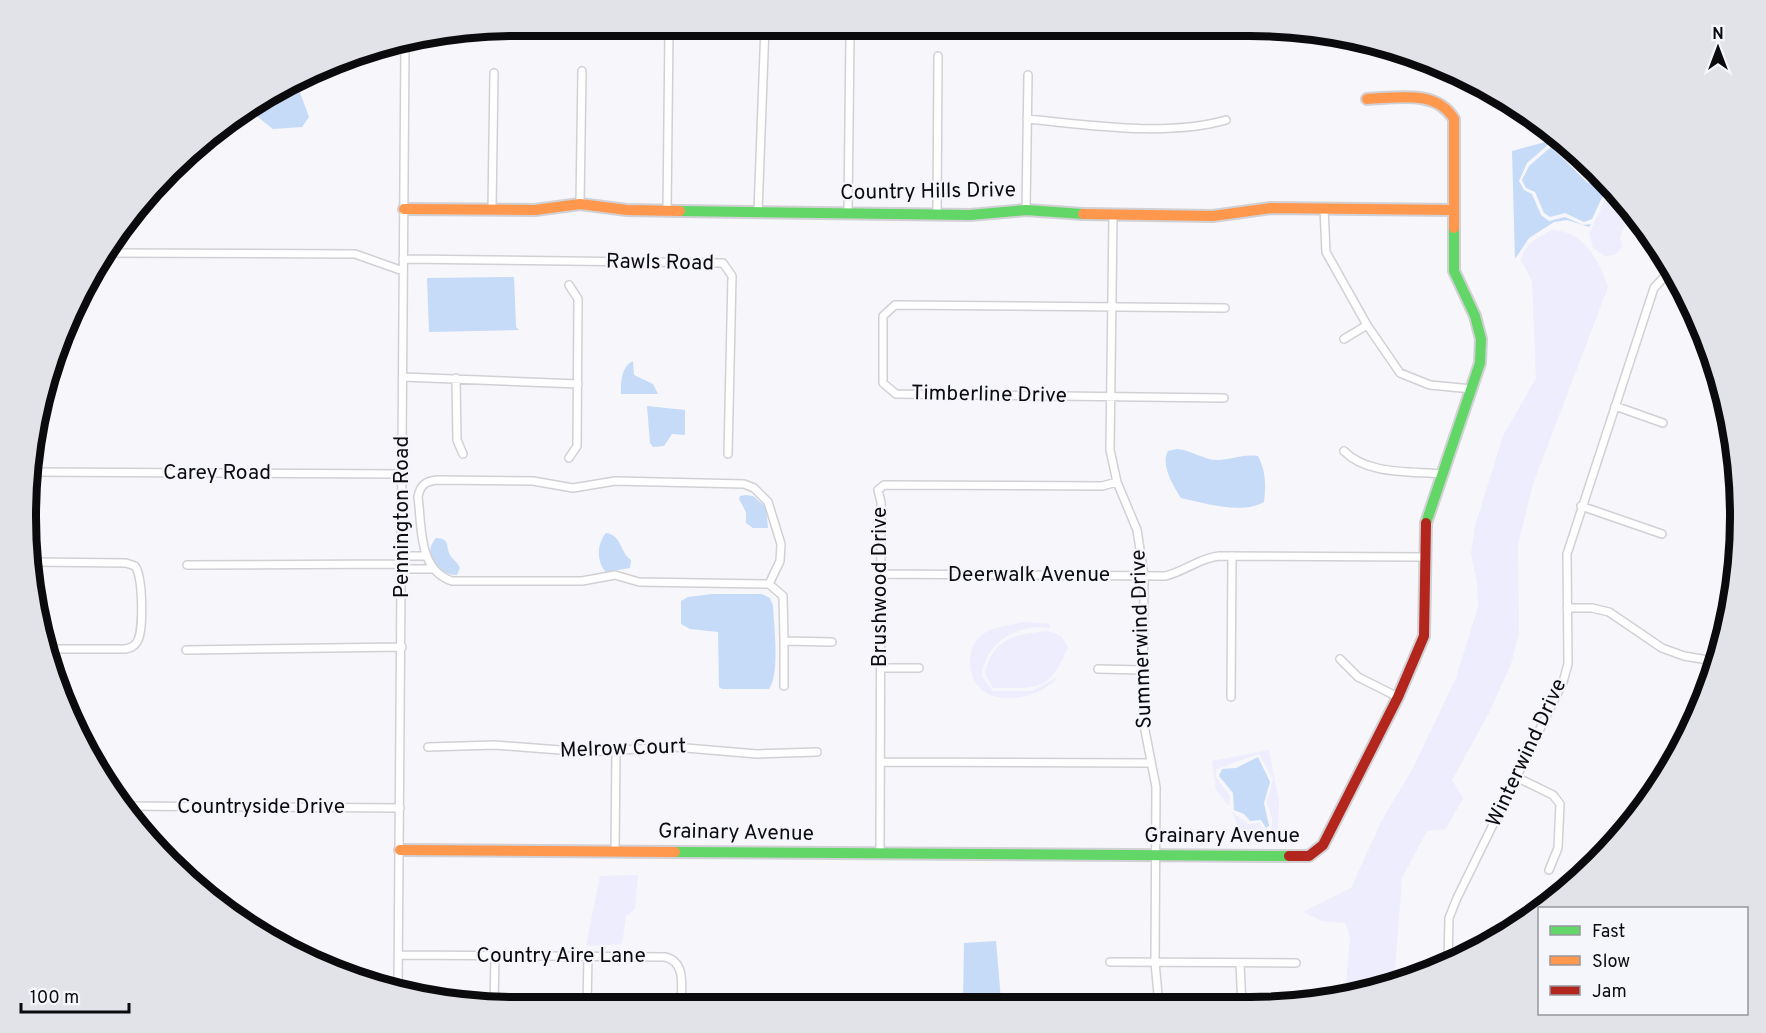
<svg xmlns="http://www.w3.org/2000/svg" width="1766" height="1033" font-family="Overpass,sans-serif">
	<style>
		.green { fill: #ededfd }
		.water { fill: #c5dbf7 }
		.lines { fill: none; stroke-linecap: round; stroke-linejoin: round }
		.street-casing { stroke: #d1d1d5; stroke-width: 10 }
		.fast-casing { stroke: #d1d1d5; stroke-width: 14 }
		.slow-casing { stroke: #d1d1d5; stroke-width: 14 }
		.jam-casing { stroke: #d1d1d5; stroke-width: 14 }
		.street { stroke: #fefefe; stroke-width: 7 }
		.fast { stroke: #63d668; stroke-width: 10 }
		.slow { stroke: #ff974d; stroke-width: 10 }
		.jam { stroke: #b3261e; stroke-width: 10 }
		.labels { text-anchor: middle; dominant-baseline: central; stroke-width: 4.5; stroke-linejoin: round; paint-order: stroke }
		.street-label { font-size: 21px; fill: #0b0b0e; stroke: #f5f5fc }
		.rim { fill: none; stroke: #0b0b0e; stroke-width: 8 }
	</style>
	<rect width="100%" height="100%" fill="#f6f6fb"/>
	<path class="green" d="M1613 189 1631 212 1620 237 1622 247 1615 255 1605 256 1593 248 1589 234 1607 196Z
		M1552 230C1585 232 1598 259 1608 287L1533 484 1518 545 1519 633 1511 664 1489 713 1452 780 1463 798 1446 829 1427 831 1402 878 1394 983 1377 991 1345 996 1350 936 1345 923 1322 921 1303 912 1351 888 1382 820 1412 770 1456 678 1478 607 1477 582 1471 554 1475 526 1503 436 1536 378 1532 281 1521 260C1525 243 1537 238 1552 230Z
		M1023 622 1050 624V628C1018 623 985 642 982 676L993 691H1032L1058 677C1037 703 971 712 970 662 970 652 973 641 983 634 992 627 1012 625 1023 622Z
		M1048 631 1061 636 1068 647C1049 692 1039 688 993 688L985 674C992 639 1015 634 1048 631Z
		M1269 750 1279 802 1278 834H1241L1232 812 1248 824 1259 823 1265 831 1272 828V818L1267 802 1273 779 1259 754C1255 755 1218 768 1216 770V777L1230 796 1229 806 1216 790 1212 761Z
		M638 875 635 909 626 916 622 944 586 946 600 876Z"/>
	<path class="water" d="M297 85 309 117 302 127 273 129 249 110Z
		M1549 141 1560 147 1590 178 1603 177 1611 187 1608 190 1603 180 1589 179 1582 174 1553 144H1549L1527 163 1519 181 1524 190 1532 194 1541 215 1549 221 1565 217 1583 225 1591 224 1589 227 1567 220 1554 222 1529 238 1515 259 1512 151Z
		M1551 147 1588 183 1602 184 1605 191 1592 219 1584 222 1565 213 1550 217 1544 213 1535 192 1526 188 1522 180 1529 166Z
		M514 277 516 327 519 330 429 332 427 278Z
		M633 361 634 375 653 384 658 394H621C621 381 621 367 633 361Z
		M647 406 685 410V435L672 434 664 446 653 447 650 443Z
		M1177 449C1192 450 1205 461 1219 460 1233 459 1244 454 1258 456 1266 471 1266 486 1264 502 1241 515 1205 503 1181 498 1174 487 1160 465 1168 451Z
		M746 495 753 496 766 507 768 528H753L746 523V512L739 499 740 496Z
		M606 533C622 535 620 553 631 560L630 568 606 572C596 562 597 543 606 533Z
		M436 538C451 539 445 545 450 555 453 560 457 561 460 568L457 575C438 575 421 554 436 538Z
		M712 594H762L770 598 773 606C774 626 780 673 769 689H722L719 687 718 632 690 629 681 624V601L688 597Z
		M1258 757 1270 782 1264 803 1269 826 1266 828 1261 820 1250 821 1244 814 1234 810 1233 793 1219 776 1222 769 1236 768Z
		M996 941 1001 1000 963 1003 964 943Z"/>
	<g class="lines">
		<defs>
			<path id="street" d="M1027 119C1089 125 1166 137 1226 120
				M580 204 582 71
				M1324 208 1326 252 1367 325 1400 373 1430 385 1472 389
				M492 209 494 73
				M1026 210 1028 75
				M667 211 669 31
				M758 212 765 26
				M848 213 850 34
				M937 214 938 56
				M1113 216 1110 450 1117 482 1137 530 1144 575 1143 720 1156 787 1155 962 1158 995
				M104 253 355 254 403 271
				M403 259 723 263 732 276 728 454
				M569 285 578 299 577 446 569 458
				M1344 339 1367 325
				M403 377 578 384
				M456 378 457 440 463 454
				M1224 398 896 394 883 383V316L895 305 1225 308
				M1615 406 1663 423
				M1344 451C1367 475 1411 471 1443 474
				M33 472 402 474
				M1581 506 1662 534
				M402 556H426
				M33 562 126 563 135 566C143 577 144 631 137 642 134 647 130 648 125 649H47
				M187 565 402 564
				M402 569H432
				M881 574 1165 576C1184 572 1199 558 1219 556L1424 557
				M769 584 780 561 781 544 768 502 754 488 744 484 615 481 573 488 533 481 437 480C426 481 420 485 418 497 422 527 418 570 452 581H582L615 575 639 582 769 584 783 596 784 641
				M1567 608H1592L1609 612 1662 648 1684 656 1708 660
				M186 650 402 647
				M1340 659 1358 677 1398 697
				M881 668H919
				M1098 669 1143 670
				M784 686V641L832 642
				M1231 697 1232 556
				M428 747 495 745 586 752 674 747 757 754 817 752
				M880 762 1151 763
				M1659 770V787
				M1516 777 1553 795 1560 804 1558 848 1549 870
				M122 806 400 808
				M615 852 616 750
				M880 854 881 502 878 490 884 485 1102 486 1117 482
				M1448 952H1469
				M399 955 665 957C687 962 681 988 681 1006
				M1448 961 1449 918 1457 898 1563 682 1568 664 1567 554 1654 288 1667 274 1673 273
				M1110 962 1296 963
				M1240 964 1242 1006
				M398 989 405 44
				M494 1006 495 956
				M587 1006 588 956
				M1160 1006 1158 995 1164 1006"/>
			<path id="fast" d="M680 211 970 215 1026 210 1083 214
				M1426 523 1480 363 1481 339 1475 316 1454 271V228
				M675 852 1289 856"/>
			<path id="slow" d="M1367 99C1397 98 1436 89 1454 119V228
				M404 209 535 210 580 204 627 210 680 211
				M1083 214 1213 216 1271 208 1453 210
				M400 850 675 852"/>
			<path id="jam" d="M1289 856H1309L1323 845 1398 697 1424 636 1426 523"/>
		</defs>
		<use href="#street" class="street-casing"/>
		<use href="#fast" class="fast-casing"/>
		<use href="#slow" class="slow-casing"/>
		<use href="#jam" class="jam-casing"/>
		<use href="#street" class="street"/>
		<use href="#fast" class="fast"/>
		<use href="#slow" class="slow"/>
		<use href="#jam" class="jam"/>
	</g>
	<g class="labels">
		<g class="street-label">
			<text transform="translate(928 192) rotate(-1)">Country Hills Drive</text>
			<text transform="translate(660 263) rotate(1)">Rawls Road</text>
			<text transform="translate(989 395) rotate(1)">Timberline Drive</text>
			<text x="217" y="473">Carey Road</text>
			<text transform="translate(402 517) rotate(-90)">Pennington Road</text>
			<text x="1029" y="575">Deerwalk Avenue</text>
			<text transform="translate(880 587) rotate(-90)">Brushwood Drive</text>
			<text transform="translate(1142 639) rotate(-92)">Summerwind Drive</text>
			<text transform="translate(623 749) rotate(-2)">Melrow Court</text>
			<text transform="translate(1527 753) rotate(-65)">Winterwind Drive</text>
			<text x="261" y="807">Countryside Drive</text>
			<text transform="translate(736 833) rotate(1)">Grainary Avenue</text>
			<text x="1222" y="836">Grainary Avenue</text>
			<text x="561" y="956">Country Aire Lane</text>
		</g>
	</g>
	<path d="M0 0H1766V1033H0ZM516 36H1250A480 480 0 0 1 1730 516V517A480 480 0 0 1 1250 997H516A480 480 0 0 1 36 517V516A480 480 0 0 1 516 36Z" fill="#e2e2e9" fill-rule="evenodd"/>
	<path class="rim" d="M516 36H1250A480 480 0 0 1 1730 516V517A480 480 0 0 1 1250 997H516A480 480 0 0 1 36 517V516A480 480 0 0 1 516 36Z"/>
	<rect x="1538" y="907" width="210" height="108" fill="#f5f5fc" stroke="#97979d" stroke-width="1.5"/>
	<rect x="1550" y="926" width="30" height="9" fill="#63d668" stroke="#97979d" stroke-width="1.5"/>
	<text x="1592" y="937" font-size="18" fill="#0b0b0e">Fast</text>
	<rect x="1550" y="956" width="30" height="9" fill="#ff974d" stroke="#97979d" stroke-width="1.5"/>
	<text x="1592" y="967" font-size="18" fill="#0b0b0e">Slow</text>
	<rect x="1550" y="986" width="30" height="9" fill="#b3261e" stroke="#97979d" stroke-width="1.5"/>
	<text x="1592" y="997" font-size="18" fill="#0b0b0e">Jam</text>
	<g transform="translate(1718 48)" stroke="#f5f5fc" stroke-width="4.5" paint-order="stroke">
	<path d="M0-4.5L10 22L0 15L-10 22Z" fill="#0b0b0e"/>
	<text y="-9" font-size="16" font-weight="bold" text-anchor="middle" fill="#0b0b0e">N</text>
	</g>
	<path d="M21 1003v9h108v-9" fill="none" stroke="#0b0b0e" stroke-width="3"/>
	<text x="30" y="1003" font-size="18" fill="#0b0b0e" stroke="#f5f5fc" stroke-width="4.5" paint-order="stroke">100 m</text>
</svg>
